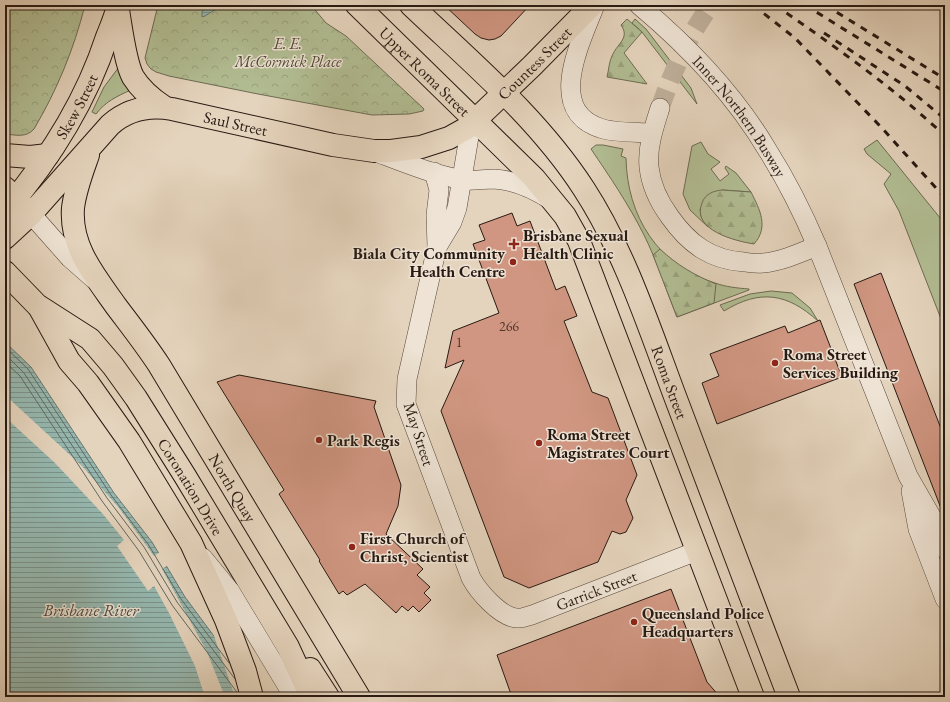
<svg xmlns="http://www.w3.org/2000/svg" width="950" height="702" font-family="'EB Garamond',serif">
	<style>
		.grass { fill: #b2bd93; stroke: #6d6c53 }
		.forest { fill: url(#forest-firs); stroke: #6d6c53 }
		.park { fill: url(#park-crowns); stroke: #6d6c53 }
		.water { fill: url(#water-rules); stroke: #6a7971 }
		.pier { fill: #e5d4bd }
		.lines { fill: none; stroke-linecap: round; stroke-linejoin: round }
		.shore { stroke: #5f6962; stroke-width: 1 }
		.building { fill: #d09681; stroke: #281a13 }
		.minor-tunnel { stroke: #bfaf9b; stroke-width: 19; stroke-dasharray: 19 10; stroke-linecap: butt }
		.minor-casing { stroke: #57483e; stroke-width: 20 }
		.major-casing { stroke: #281a13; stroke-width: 24 }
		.highway-casing { stroke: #281a13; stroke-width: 24 }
		.minor { stroke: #eee3d4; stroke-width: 19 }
		.major { stroke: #e5d4bd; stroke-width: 22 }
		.highway { stroke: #e5d4bd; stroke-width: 22 }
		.rail { stroke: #281a13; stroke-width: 3; stroke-dasharray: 7 7; stroke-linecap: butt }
		.poi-dot { fill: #8f2418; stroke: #eee3d4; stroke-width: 1.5 }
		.labels { text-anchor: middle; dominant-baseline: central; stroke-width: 3; stroke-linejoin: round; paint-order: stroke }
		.number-label { font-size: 14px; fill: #52392e }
		.park-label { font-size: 16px; font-style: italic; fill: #514b39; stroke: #eee3d4 }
		.street-label { font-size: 16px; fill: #281a13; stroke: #eee3d4 }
		.poi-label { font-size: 16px; font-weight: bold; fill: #281a13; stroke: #eee3d4; text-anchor: start }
		.water-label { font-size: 17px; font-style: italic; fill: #494942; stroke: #eee3d4 }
	</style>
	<defs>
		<pattern id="forest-firs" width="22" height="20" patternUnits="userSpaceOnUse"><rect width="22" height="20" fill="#b2bd93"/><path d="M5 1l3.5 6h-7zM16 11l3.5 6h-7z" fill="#99a27e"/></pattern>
		<pattern id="park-crowns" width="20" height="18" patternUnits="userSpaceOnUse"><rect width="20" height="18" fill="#b2bd93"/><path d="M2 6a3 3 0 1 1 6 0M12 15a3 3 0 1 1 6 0" fill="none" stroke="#99a27e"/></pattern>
		<pattern id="water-rules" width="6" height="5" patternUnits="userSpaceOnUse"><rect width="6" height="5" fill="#96b8b0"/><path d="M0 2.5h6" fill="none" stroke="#7a958e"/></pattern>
	</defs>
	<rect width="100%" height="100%" fill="#e5d4bd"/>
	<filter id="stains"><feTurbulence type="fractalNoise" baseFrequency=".005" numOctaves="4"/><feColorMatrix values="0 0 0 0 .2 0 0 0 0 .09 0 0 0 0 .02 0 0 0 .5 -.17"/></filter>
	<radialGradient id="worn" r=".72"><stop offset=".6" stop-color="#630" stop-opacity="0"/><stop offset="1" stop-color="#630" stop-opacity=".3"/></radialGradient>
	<path class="grass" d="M635 19 646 29 691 88 697 104 642 32 632 23Z
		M119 67 131 90C117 96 105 102 96 114L92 112 104 87Z
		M877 140 945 224V329L899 211 884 184 891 174 867 154 864 149Z
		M701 142 708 154 720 162 711 169 720 181 729 174 725 168 726 166 736 173 751 192 722 190 700 209 701 216 708 227 690 210 683 194 692 146Z
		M596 145H603L623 149 621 156 626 158C627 216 658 266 715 283 726 287 737 288 749 289V290L677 317C666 290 657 261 644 235 629 205 610 177 591 149Z
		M771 291 792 293 810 308 818 321C787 293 760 289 724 311L720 305 750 294Z"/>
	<path class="forest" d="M627 19 642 32 624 53 647 84 607 77C609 69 609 61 613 54 618 43 630 38 621 25Z
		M722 190 751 192C760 210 769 227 754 244 735 241 691 230 702 203 705 194 713 191 722 190Z
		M660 249C677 265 694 275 716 284L714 303 677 317 653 255Z"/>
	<path class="park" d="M5 5H85C74 49 57 90 34 129 26 138 16 135 5 134Z
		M158 5H311L326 23 346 36 424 109 423 111 409 114 372 115 258 94 169 76 156 72 151 69 147 64 145 58Z"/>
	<path class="water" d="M207 5H229C224 9 220 8 215 10 210 12 207 16 202 17V12Z
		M5 342 31 367 114 493 152 542 185 597 259 697H5Z"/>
	<path class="pier" d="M5 395 82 466 119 508 154 556 160 552 168 565 162 569 207 652 225 697H205L195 666 169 613 154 586 148 591 117 546 124 540 102 513 55 463 5 417Z
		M212 630 261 696V697H235Z"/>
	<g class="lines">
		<path class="shore" d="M5 347 28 369 111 495 148 544 181 599 229 663
			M5 354 24 373 107 498 144 547 177 602 235 679
			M5 362 20 376 102 501 139 551 172 605 239 695"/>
	</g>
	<path class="building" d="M444 5H530L501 36 495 39 489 40 481 38 475 34Z
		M512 213 517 226 530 221 556 290 565 286 577 316 564 321 592 392 608 398 637 475 626 500 633 518 626 532 620 534 612 531 598 562 529 588 504 577 441 411 464 360 445 368 453 331 499 313 473 244 485 240 479 225Z
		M881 273 945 439V515L944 516 854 284Z
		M820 320 842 377 717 424 702 383 719 376 710 354 785 326 788 333Z
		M239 375 376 401 374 407 401 485 398 506 386 534 423 569 417 575 430 587 424 593 431 600 419 612 413 606 408 611 402 606 396 613 365 584 347 595 343 591 339 594 319 561 320 560 279 494 284 490 217 382Z
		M671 589 707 682 720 697H512L497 655Z"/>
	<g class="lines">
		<path class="minor-tunnel" d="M660 108C673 71 688 36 711 5"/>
		<defs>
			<g id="minor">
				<path d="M595 5C581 42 544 112 603 129 618 133 637 132 652 133"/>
				<path id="s1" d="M639 5C688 46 735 95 768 151 787 181 803 213 817 246L908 476 935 523 945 549"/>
				<path d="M660 108C654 127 647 147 649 167 651 186 659 202 670 217 689 244 711 260 744 262 750 263 757 264 763 263 782 261 800 253 817 246"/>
				<path d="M376 152C405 163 434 175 464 180 474 181 484 179 494 179 514 180 534 189 551 200"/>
				<path id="s2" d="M434 172 439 190 436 215 437 247 407 379 406 404 471 578C478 591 500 617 517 618 521 619 528 616 532 615L697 551"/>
				<path d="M31 214 70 258 94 279"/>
				<path d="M437 247 452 222 457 208 471 125"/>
				<path d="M911 491 918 529 945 599"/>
				<path d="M203 558 230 591 294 697"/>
			</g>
			<g id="major">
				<path id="s3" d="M357 5 534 178 565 216 579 241 753 697"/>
				<path id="s4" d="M411 5C472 63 538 118 584 189 625 252 650 330 676 399 714 499 751 598 789 697"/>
				<path d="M118 10C121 27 125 62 133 77 141 90 152 99 164 107"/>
				<path id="s5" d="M88 155C82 172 75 190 73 208 70 247 95 276 116 306 131 326 146 345 159 365L359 697"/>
				<path id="s6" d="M5 211C49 160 86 101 107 37 111 27 116 16 118 5"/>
				<path id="s7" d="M5 238 31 214 110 125C128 109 149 105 172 109L333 145 374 151H391L421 147 449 138 467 128 532 66 592 5"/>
			</g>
			<g id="highway">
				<path d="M5 155 30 157 48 155"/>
				<path d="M5 188 31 214"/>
				<path id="s8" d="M5 272 37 305 90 339 113 366 136 398 185 476 288 647 311 697"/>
				<path d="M39 307 69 361 88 383 129 441 191 543 226 620 245 671 252 697"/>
				<path d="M310 669 328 697"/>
			</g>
		</defs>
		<use href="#minor" class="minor-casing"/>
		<use href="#major" class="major-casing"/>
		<use href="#highway" class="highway-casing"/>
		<use href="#minor" class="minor"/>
		<use href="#major" class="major"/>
		<use href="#highway" class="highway"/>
		<path class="rail" d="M753 5 795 38 881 127 945 198
			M775 5C834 46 893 87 945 136
			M805 5 945 92
			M825 5 945 79
			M824 33 905 86 945 119"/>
	</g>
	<g class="poi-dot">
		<path d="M512 238h4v4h4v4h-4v4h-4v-4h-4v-4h4z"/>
		<circle cx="513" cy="262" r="4"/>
		<circle cx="775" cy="363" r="4"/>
		<circle cx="319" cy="440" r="4"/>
		<circle cx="539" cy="443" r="4"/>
		<circle cx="352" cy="547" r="4"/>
		<circle cx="634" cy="622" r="4"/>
	</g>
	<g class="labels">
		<g class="number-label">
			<text x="509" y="326">266</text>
			<text x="459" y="342">1</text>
		</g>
		<g class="park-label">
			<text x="288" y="43">E. E.<tspan x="288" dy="18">McCormick Place</tspan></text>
		</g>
		<g class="street-label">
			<text stroke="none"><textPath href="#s7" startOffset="618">Countess Street</textPath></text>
			<text stroke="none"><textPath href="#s3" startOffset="95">Upper Roma Street</textPath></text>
			<text stroke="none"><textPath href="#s6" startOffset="127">Skew Street</textPath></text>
			<text stroke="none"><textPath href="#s1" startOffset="151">Inner Northern Busway</textPath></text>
			<text stroke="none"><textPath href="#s7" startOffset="286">Saul Street</textPath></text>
			<text stroke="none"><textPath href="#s4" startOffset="465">Roma Street</textPath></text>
			<text transform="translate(419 434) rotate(72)">May Street</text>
			<text stroke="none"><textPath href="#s8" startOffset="288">Coronation Drive</textPath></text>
			<text stroke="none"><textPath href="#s5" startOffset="381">North Quay</textPath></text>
			<text stroke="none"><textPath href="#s2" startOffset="569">Garrick Street</textPath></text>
		</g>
		<g class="poi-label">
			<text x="523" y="235">Brisbane Sexual<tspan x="523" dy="18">Health Clinic</tspan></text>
			<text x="505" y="253" text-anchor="end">Biala City Community<tspan x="505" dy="18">Health Centre</tspan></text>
			<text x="783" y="354">Roma Street<tspan x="783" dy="18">Services Building</tspan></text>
			<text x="547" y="434">Roma Street<tspan x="547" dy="18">Magistrates Court</tspan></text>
			<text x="327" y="440">Park Regis</text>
			<text x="360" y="538">First Church of<tspan x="360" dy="18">Christ, Scientist</tspan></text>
			<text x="642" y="613">Queensland Police<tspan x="642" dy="18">Headquarters</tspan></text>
		</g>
		<g class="water-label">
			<text x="91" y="610">Brisbane River</text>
		</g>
	</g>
	<rect width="950" height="702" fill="none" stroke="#e5d4bd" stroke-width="20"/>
	<rect x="6" y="6" width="938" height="690" fill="none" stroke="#281a13" stroke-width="2"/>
	<rect x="10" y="10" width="930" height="682" fill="none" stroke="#281a13"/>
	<rect width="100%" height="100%" filter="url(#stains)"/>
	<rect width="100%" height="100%" fill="url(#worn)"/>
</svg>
